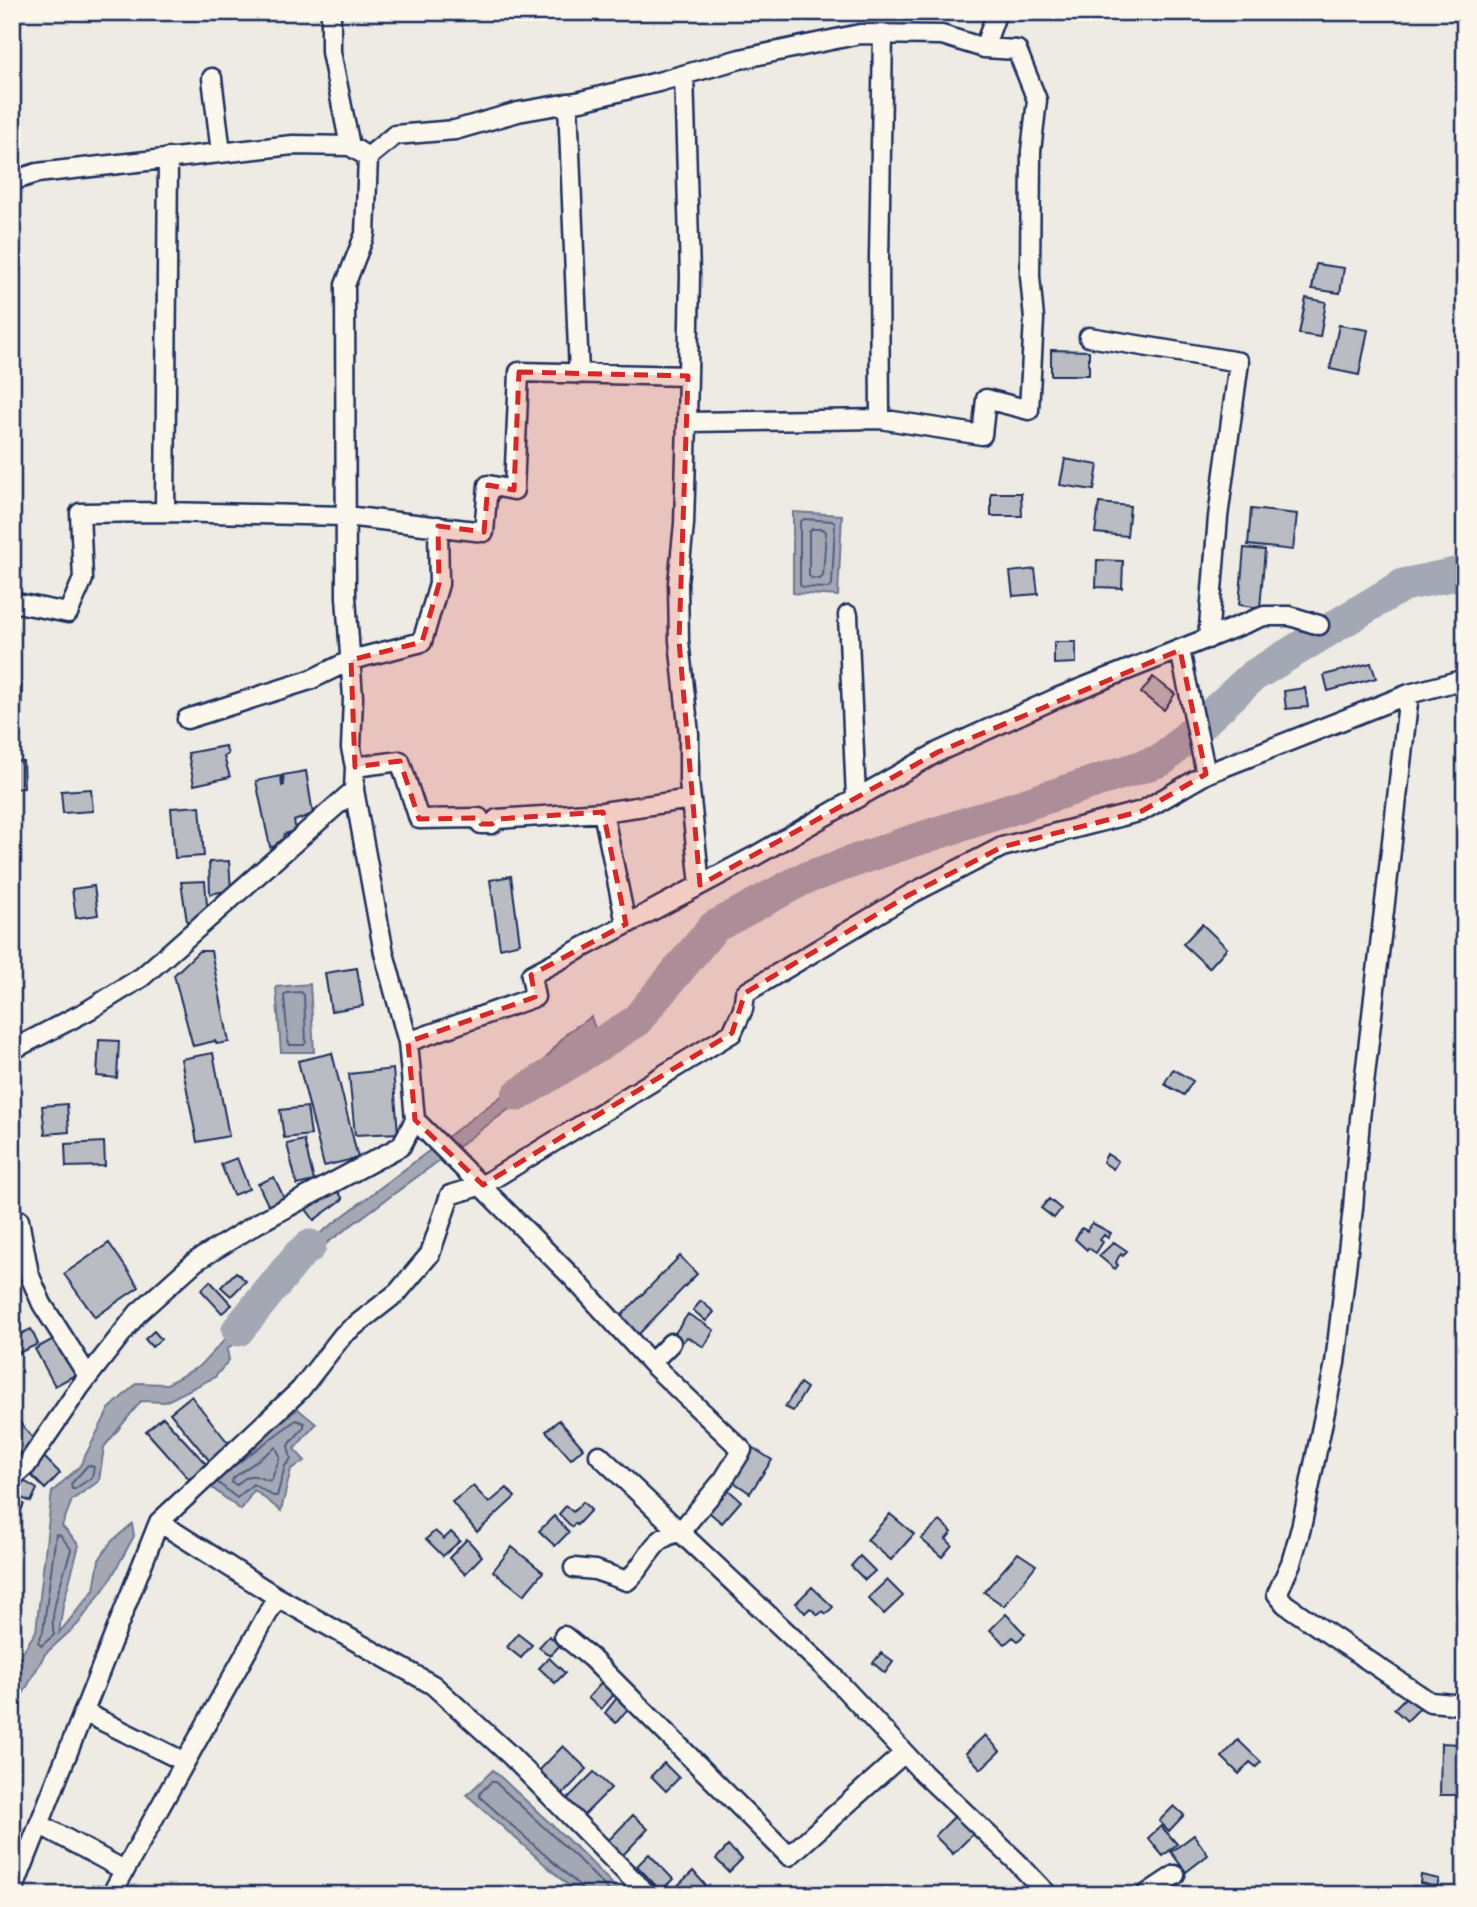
<svg xmlns="http://www.w3.org/2000/svg" width="1477" height="1907" font-family="Caveat,sans-serif">
	<style>
		.water { fill: #a3a8b4; stroke: #6d7892; stroke-width: 2 }
		.lines { fill: none; stroke-linecap: round; stroke-linejoin: round }
		.shore { stroke: #515f80; stroke-width: 2 }
		.river { stroke: #a3a8b4; stroke-width: 33 }
		.building { fill: #b9bcc3; stroke: #1b2f5e; stroke-width: 2 }
		.minor-casing { stroke: #1b2f5e; stroke-width: 23 }
		.minor { stroke: #fbf7ec; stroke-width: 18 }
		.marked { fill: #d62828; fill-opacity: 0.2; stroke: #d62828; stroke-width: 5; stroke-dasharray: 14 9; stroke-linejoin: round }
	</style>
	<rect width="100%" height="100%" fill="#eeebe4"/>
	<filter id="ink" filterUnits="userSpaceOnUse"><feTurbulence type="fractalNoise" baseFrequency=".0143" numOctaves="2"/><feDisplacementMap in="SourceGraphic" scale="14" xChannelSelector="R" yChannelSelector="G"/><feConvolveMatrix kernelMatrix="1 2 1 2 8 2 1 2 1" color-interpolation-filters="sRGB"/></filter>
	<g filter="url(#ink)">
		<path class="water" d="M793 512 842 515 838 596 793 593Z
			M310 984 314 1052H281L276 987Z
			M591 1017 596 1031 577 1041 550 1079 270 1285 257 1318 227 1350 229 1360 215 1377 165 1402 141 1401 104 1447 99 1481 72 1500 62 1526 79 1545 63 1605 59 1633 94 1590 99 1560 111 1542 132 1524 134 1536 109 1582 78 1624 45 1654 12 1714V1669L36 1631 52 1492 80 1466 109 1409 137 1383 167 1384 200 1366 233 1331 260 1279 537 1069 568 1032Z
			M298 1409 316 1424 294 1449 305 1461 291 1469 281 1511 254 1490 241 1510 203 1481Z
			M493 1770 582 1853 623 1895H579L467 1795Z"/>
		<g class="lines">
			<path class="shore" d="M804 519 832 521 835 523 832 585 829 588 803 587 800 585V522Z
				M812 529H823L826 532 823 576 820 579 812 578 809 576V532Z
				M301 992 304 995 306 1042 304 1045H290L288 1041 284 996 287 993Z
				M276 1447 280 1457 271 1481C255 1478 252 1469 237 1485L232 1483 233 1478Z
				M88 1465 94 1467 92 1477 75 1489H72L71 1484Z
				M217 1482 237 1498 253 1484 273 1496H277L285 1466 291 1459 288 1446 304 1427V1423L296 1420 234 1466
				M56 1534 60 1535 71 1549C65 1573 48 1612 54 1635L41 1646 38 1642 43 1632Z
				M583 1895 581 1887 480 1797V1793L491 1782H495L577 1858 613 1895"/>
			<path class="river" d="M518 1095 635 1022 714 927 803 879 897 846 1162 760 1253 676 1403 585 1465 572
				M238 1330 299 1255 310 1246"/>
		</g>
		<path class="building" d="M1316 264 1344 268 1340 293 1312 289Z
			M1306 298 1326 302 1320 337 1299 334Z
			M1339 325 1368 330 1359 375 1330 369Z
			M1051 350 1089 351V375H1051Z
			M1065 459 1098 465 1094 490 1060 485Z
			M991 493H1021L1022 516H991Z
			M1099 503 1130 506 1127 536 1095 533Z
			M1251 509 1297 514 1293 550 1248 545Z
			M1244 548 1265 550 1260 608 1239 605Z
			M1097 560 1123 561 1122 588 1096 587Z
			M1035 569 1038 594 1013 596 1010 572Z
			M1054 642H1076V663L1054 664Z
			M1371 663 1376 678 1328 691 1324 675Z
			M1153 677 1175 694 1164 710 1141 693Z
			M12 685H22L21 721H12Z
			M1305 688 1308 707 1286 709 1284 691Z
			M12 726 16 727 13 759H12Z
			M225 746 228 754 224 757 230 777 194 785 188 753Z
			M12 761H23L24 788 12 789Z
			M306 771 313 814 294 821 296 831 284 834 283 841 277 843 278 846 270 847 256 781 281 776 282 786 284 785 283 775Z
			M91 789 93 811 63 813 61 791Z
			M200 806 204 856 175 858 171 808Z
			M229 861 231 890 210 894 209 862Z
			M511 876 520 943 500 948 490 880Z
			M205 881 208 917 187 922 181 882Z
			M94 886 98 915 76 918 72 889Z
			M1202 924 1227 948 1209 968 1183 944Z
			M199 951H211L229 1042 217 1044 215 1041 193 1046 174 975Z
			M357 968 363 1006 331 1011 325 973Z
			M99 1040 119 1041 117 1078 97 1076Z
			M213 1053 229 1136 197 1142 181 1059Z
			M332 1053 358 1158 324 1166 298 1061Z
			M393 1069 398 1133 355 1135 349 1074Z
			M1173 1069 1193 1081 1184 1095 1164 1084Z
			M67 1104 69 1132 45 1134 42 1106Z
			M307 1107 311 1135 284 1138 280 1110Z
			M304 1140 314 1181 297 1185 287 1144Z
			M104 1142 105 1166 66 1167 65 1144Z
			M1107 1154 1118 1161 1113 1169 1103 1162Z
			M237 1158 249 1189 233 1195 221 1164Z
			M274 1177 286 1202 270 1209 258 1184Z
			M333 1184 343 1199 314 1220 303 1205Z
			M1049 1199 1061 1209 1054 1218 1041 1208Z
			M1092 1223 1111 1233 1108 1238 1104 1235 1100 1240 1103 1242 1096 1253 1088 1248 1087 1250 1075 1239 1082 1228 1087 1231Z
			M1114 1242 1127 1251 1123 1256 1121 1254 1118 1258 1116 1263 1118 1265 1115 1269 1099 1256Z
			M109 1243 139 1287 95 1317 64 1274Z
			M680 1256 697 1274 635 1338 617 1320Z
			M236 1272 246 1281 231 1296 221 1287Z
			M210 1281 232 1305 222 1313 201 1290Z
			M701 1301 714 1312 706 1321 693 1310Z
			M688 1314 714 1330 704 1347 687 1337 679 1346 671 1339Z
			M31 1329 38 1344 12 1356V1338Z
			M154 1331 161 1339 152 1347 145 1339Z
			M57 1337 77 1374 55 1386 35 1349Z
			M800 1383 807 1388 793 1411 785 1407Z
			M191 1396 233 1449 213 1465 170 1413Z
			M12 1412 38 1445 23 1456 12 1443Z
			M163 1417 206 1464 189 1479 146 1431Z
			M559 1420 583 1448 571 1459 546 1431Z
			M750 1446 772 1460 750 1493 729 1479Z
			M12 1449 22 1462 12 1470Z
			M43 1456 60 1473 45 1489 27 1471Z
			M19 1478 37 1489 31 1502 12 1494V1484Z
			M473 1486 489 1503 507 1488 515 1497 477 1532 452 1502Z
			M725 1487 741 1501 722 1523 705 1509Z
			M12 1499 24 1504 15 1523 12 1521Z
			M583 1502 591 1510 577 1525 575 1523 572 1527 559 1514 566 1506 573 1512Z
			M890 1514 914 1534 891 1560 867 1540Z
			M554 1516 569 1532 555 1546 539 1531Z
			M940 1521 952 1532 946 1539 952 1545 942 1557 921 1539Z
			M435 1531 444 1539 451 1532 460 1541 443 1556 426 1539Z
			M467 1539 482 1556 465 1574 449 1558Z
			M512 1547 543 1572 524 1595 493 1571Z
			M1018 1553 1036 1565 1004 1606 984 1592Z
			M860 1556 875 1571 865 1580 851 1566Z
			M887 1580 903 1596 884 1614 868 1598Z
			M812 1587 833 1607 826 1614 823 1611 818 1615 810 1608 805 1613 796 1603Z
			M1006 1614 1025 1634 1018 1641 1013 1637 1005 1644 990 1630Z
			M518 1634 532 1645 521 1658 507 1647Z
			M549 1636 560 1645 550 1656 539 1647Z
			M881 1653 893 1662 885 1673 873 1663Z
			M549 1658 565 1673 555 1683 539 1668Z
			M604 1680 617 1691 601 1709 588 1698Z
			M620 1694 632 1704 616 1723 605 1713Z
			M1408 1695 1421 1707 1407 1721 1394 1709Z
			M985 1735 1000 1751 981 1769 966 1753Z
			M1238 1740 1261 1762 1256 1767 1250 1762 1239 1774 1222 1757Z
			M1441 1743 1459 1744 1458 1795H1440Z
			M563 1746 587 1769 560 1797 536 1774Z
			M664 1763 679 1778 666 1791 651 1776Z
			M594 1772 611 1788 581 1818 565 1801Z
			M1174 1806 1184 1815 1169 1831 1159 1821Z
			M633 1815 648 1829 619 1859 604 1845Z
			M956 1815 974 1833 953 1854 935 1836Z
			M1161 1826 1177 1844 1163 1856 1148 1838Z
			M1194 1835 1208 1855 1186 1872 1171 1852Z
			M728 1846 742 1859 729 1872 716 1859Z
			M649 1854 673 1879 661 1891 637 1866Z
			M693 1871 707 1887 700 1895H668Z
			M1421 1875 1439 1879 1437 1887 1420 1883Z
			M1413 1886 1439 1890 1438 1895H1412Z"/>
		<g class="lines">
			<defs>
				<path id="minor" d="M331 12V52L350 146
					M984 48 997 12
					M212 78 221 153
					M568 103 579 374
					M12 181 37 173 293 145 350 146 368 157
					M1089 337 1239 362 1218 517 1208 639
					M880 419 879 258 883 35
					M687 422 684 524 678 583 679 641 689 734V781L700 885
					M165 512 168 158
					M12 602 68 613 83 579 80 513 165 512 346 516 484 532 488 485 514 490 519 372 688 376
					M848 615 856 798
					M1180 650 1206 774
					M1409 694 1360 1119 1353 1208 1335 1363 1301 1528 1291 1563 1277 1594 1285 1604 1317 1626 1430 1702 1465 1705
					M187 719 310 680 351 660 422 642 439 584 438 526
					M355 767 400 761 419 819 479 818 481 824H492L497 819 603 812
					M626 924 603 812 691 799
					M408 1042 535 997 531 975 755 856 938 752 1059 697 1264 616H1290L1319 625
					M12 1050 89 1010 142 977 354 790
					M415 1120 573 1278 651 1363 671 1343
					M19 1220 29 1274 42 1304 88 1376
					M651 1363 742 1450 724 1479 680 1532 829 1672 924 1774 1016 1861 1048 1895
					M12 1478 26 1466 80 1387 138 1313 196 1261 258 1223 401 1146 415 1120 408 1042 384 953 354 790 355 767 351 748 353 698 346 597 345 285 365 234 368 157 395 135 455 130 518 112 581 101 658 82 740 59 860 34 942 35 984 48 1017 50 1037 100 1031 151 1030 276 1034 319 1029 410 986 399 982 435 880 419 687 422 690 275 684 75
					M159 1522 277 1597 433 1685 510 1755 648 1895
					M574 1568 595 1570 627 1581C647 1564 651 1536 680 1532L599 1455
					M564 1636 591 1658 789 1856 904 1753
					M84 1712 185 1762
					M39 1824 124 1870
					M12 1893 159 1522 300 1390 343 1335 398 1292 430 1254 450 1195 483 1185 732 1033 743 1009 745 993 909 895 1002 847 1142 811 1206 774 1409 694 1465 679
					M111 1895 277 1597
					M1145 1895 1175 1875"/>
			</defs>
			<use href="#minor" class="minor-casing"/>
			<use href="#minor" class="minor"/>
		</g>
	</g>
	<path class="marked" d="M519 372 688 376 679 641 700 885 938 752 1180 650 1206 774 1142 811 1002 847 909 895 745 993 732 1033 483 1185 415 1120 408 1042 535 997 531 975 626 924 603 812 497 819 492 824H481L479 818 419 819 400 761 355 767 351 660 422 642 439 584 438 526 484 532 488 485 514 490Z"/>
	<rect width="1477" height="1907" fill="none" stroke="#fbf7ec" stroke-width="42"/>
	<rect x="21" y="21" width="1435" height="1865" fill="none" stroke="#1b2f5e" stroke-width="2.5" filter="url(#ink)"/>
</svg>
